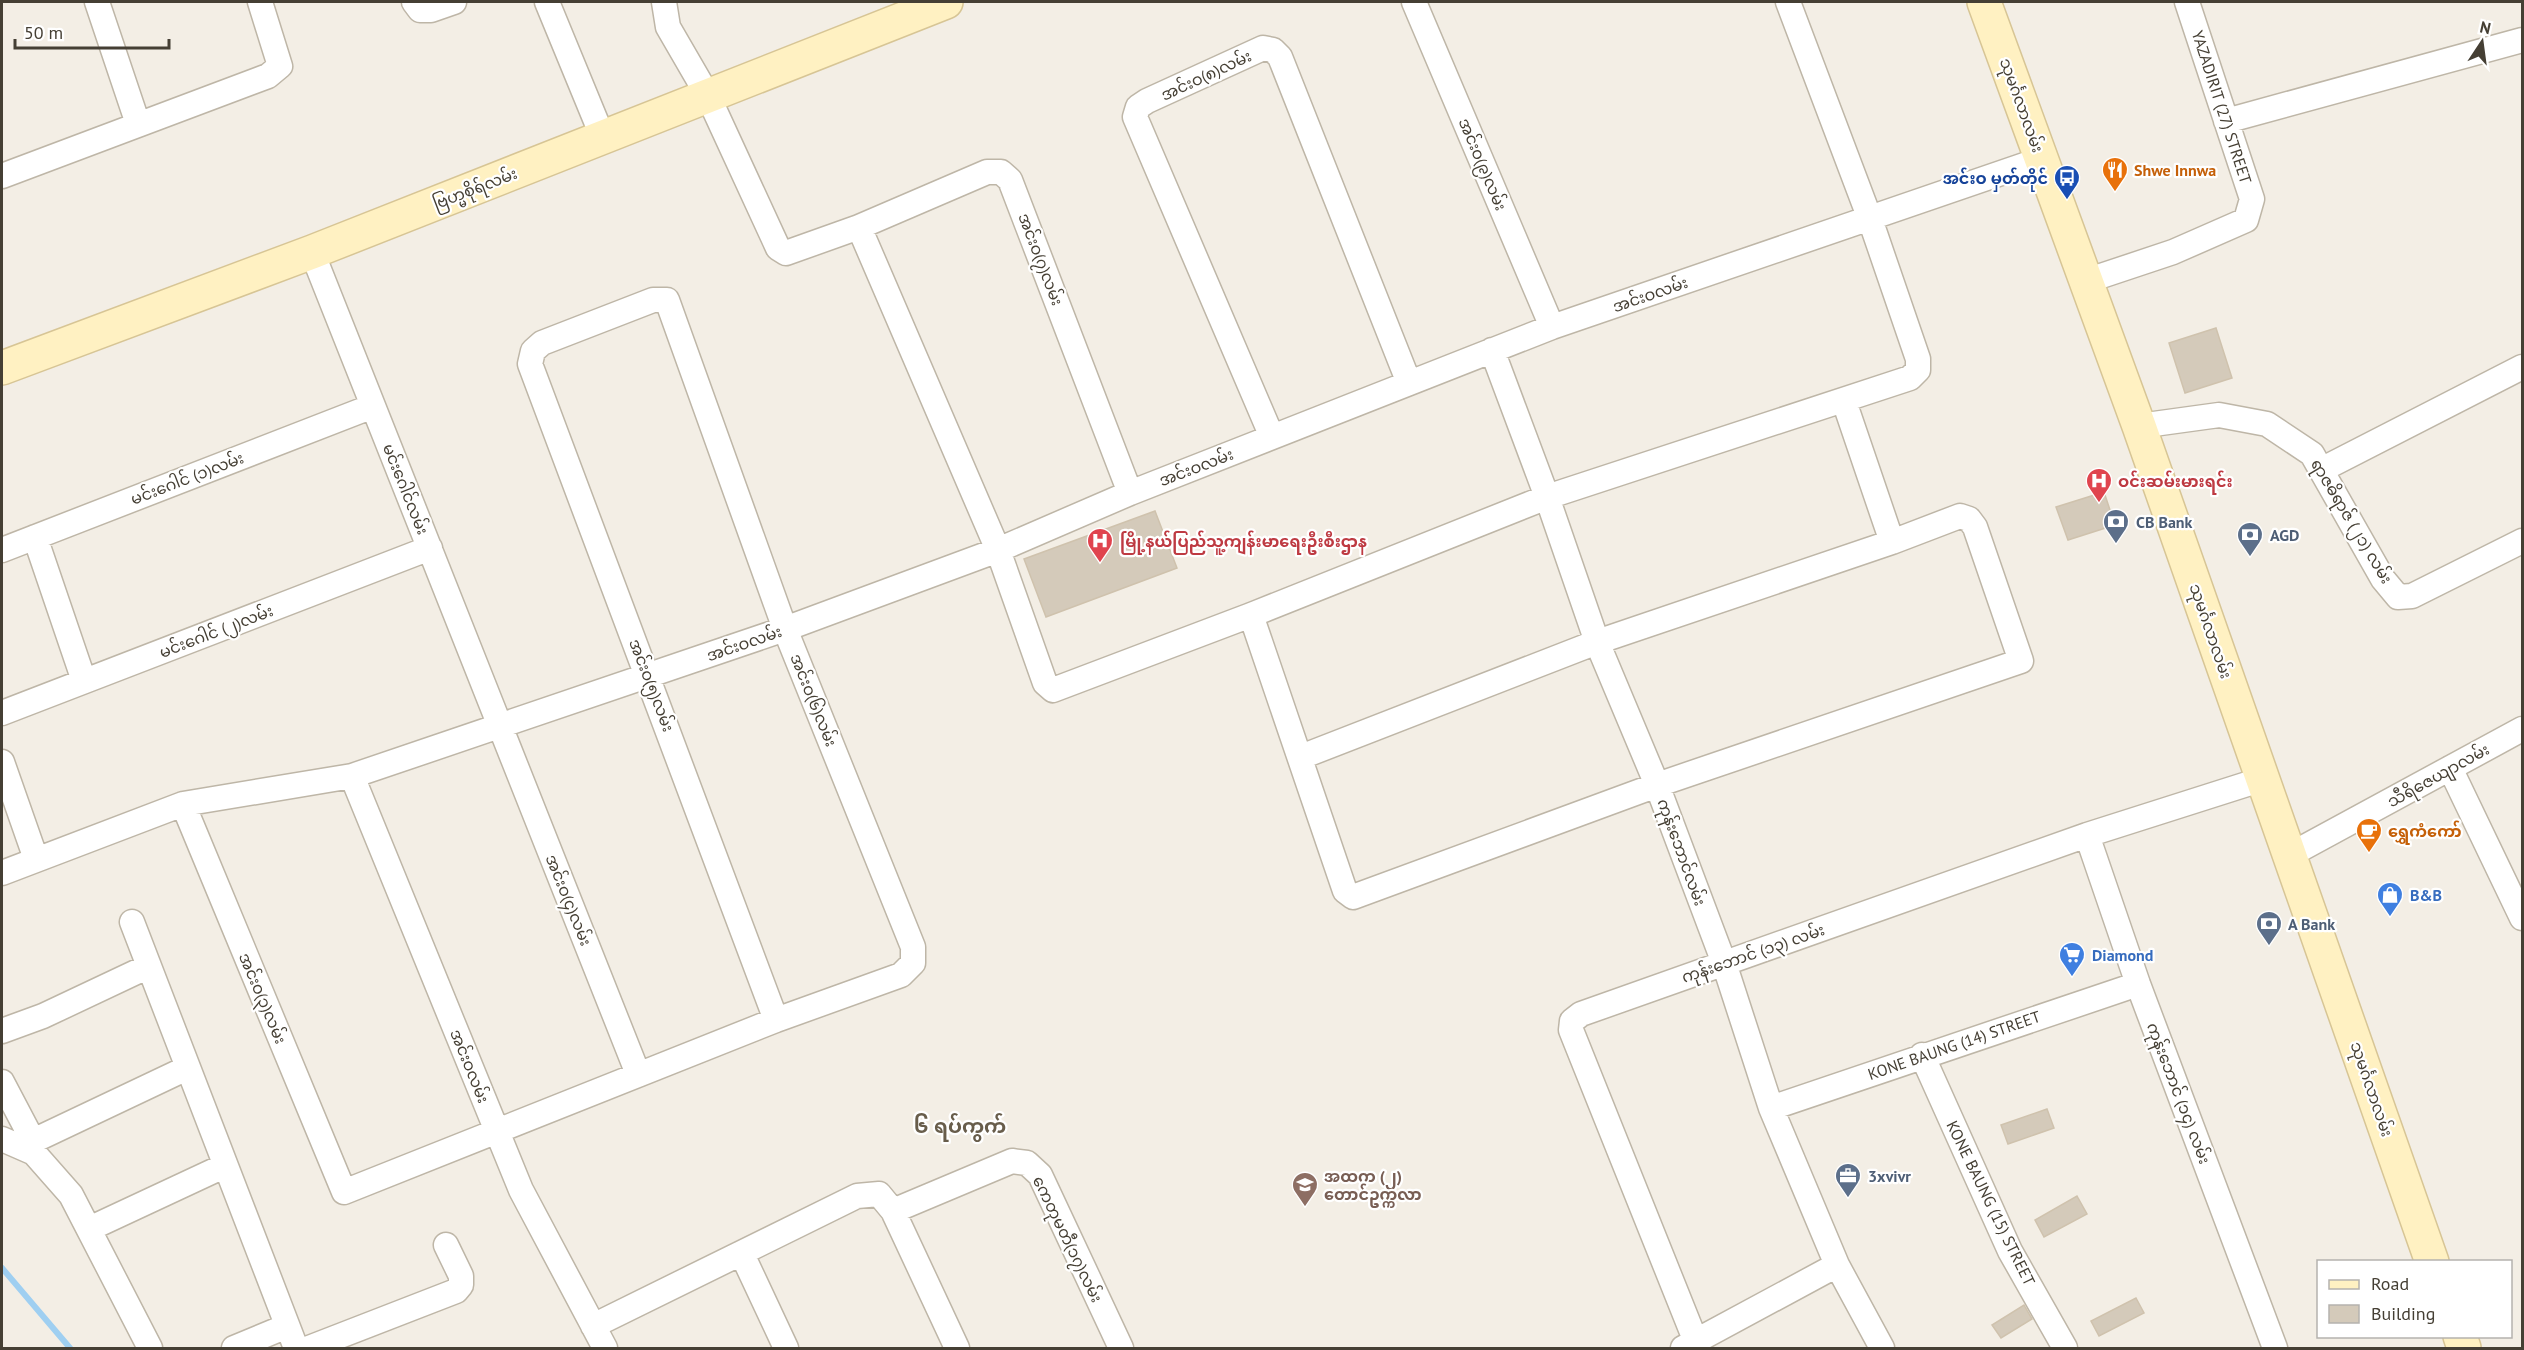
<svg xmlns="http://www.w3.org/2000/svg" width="2524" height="1350" font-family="'PT Sans','Noto Sans Myanmar',sans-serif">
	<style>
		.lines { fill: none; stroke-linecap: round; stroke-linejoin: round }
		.stream { stroke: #9fcff1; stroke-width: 6 }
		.building { fill: #d4caba; stroke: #cfc2ad; stroke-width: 1.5 }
		.street-casing { stroke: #beb6a7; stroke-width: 27 }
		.secondary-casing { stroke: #d7c595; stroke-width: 36 }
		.street { stroke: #fff; stroke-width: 24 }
		.secondary { stroke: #fff1c2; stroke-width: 33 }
		.labels { text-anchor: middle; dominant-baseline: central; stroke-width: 4.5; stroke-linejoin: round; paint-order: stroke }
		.street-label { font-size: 16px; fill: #453f34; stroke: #fff }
		.food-label { font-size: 16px; font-weight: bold; fill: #c56008; stroke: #fff; text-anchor: start }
		.transit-label { font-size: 16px; font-weight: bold; fill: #164399; stroke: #fff; text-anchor: end }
		.health-label { font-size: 16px; font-weight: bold; fill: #be3a42; stroke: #fff; text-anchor: start }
		.service-label { font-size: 16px; font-weight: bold; fill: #4e5e75; stroke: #fff; text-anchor: start }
		.shop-label { font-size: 16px; font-weight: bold; fill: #366cbe; stroke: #fff; text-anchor: start }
		.education-label { font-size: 16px; font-weight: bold; fill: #785e54; stroke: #fff; text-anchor: start }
		.quarter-label { font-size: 20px; font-weight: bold; fill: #685d4b; stroke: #fff }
	</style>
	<rect width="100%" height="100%" fill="#f3eee5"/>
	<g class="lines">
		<path class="stream" d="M2 1268 70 1348"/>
	</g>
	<path class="building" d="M2216 328 2232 378 2185 393 2169 343Z
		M2104 492 2115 525 2068 540 2056 507Z
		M1155 511 1177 568 1046 617 1024 559Z
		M2047 1109 2054 1128 2008 1144 2001 1125Z
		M2077 1196 2087 1214 2044 1237 2035 1220Z
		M2136 1298 2144 1313 2099 1336 2091 1321Z
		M2024 1305 2032 1319 2001 1338 1992 1325Z"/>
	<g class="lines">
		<defs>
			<path id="street" d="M97 2 138 124
				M414 2 420 10H431L454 2
				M547 2 603 138
				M664 2 668 27 708 96 778 248 786 253 859 227 987 172H1001L1010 180 1130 493
				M1414 2 1552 327
				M2226 121 2522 40
				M2 176 268 76 280 66 260 2
				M859 227 998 550 1045 683 1053 690 1251 615 1547 497 1910 378 1918 370V359L1870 219 1788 2
				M312 252 638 1074
				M2086 281 2173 252 2246 220 2252 199 2187 2
				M1492 350 1547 497 1597 642 1657 785 1724 963 1771 1108 1837 1265 1882 1348
				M1844 401 1892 542
				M2139 426 2219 415 2267 424 2312 454 2383 579 2398 597 2412 596 2522 541
				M1272 437 1135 117 1138 107 1147 101 1263 48 1273 50 1280 57 1409 383
				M2321 470 2522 367
				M35 537 84 681
				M2 550 373 406
				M1251 615 1345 891 1353 897 1657 785 2021 661 1975 527 1969 519 1960 516 1892 542 1597 642 1301 757
				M2 713 430 548
				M2 762 36 859
				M2450 768 2522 918
				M352 776 521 1190 605 1348
				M183 804 344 1192 776 1020 901 975 913 963V947L785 629 667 300H653L542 343 533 351 530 364 776 1020
				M2087 835 2138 984 2275 1348
				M2290 855 2522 729
				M2 873 183 804 352 776 785 629 998 550 1130 493 1552 327 2042 159
				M132 922 296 1348
				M2 1031 43 1016 149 966
				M1922 1055 2010 1251 2065 1348
				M2 1082 33 1141 34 1153
				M1771 1108 2138 984
				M2 1139 34 1153 71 1195 150 1348
				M33 1141 187 1068
				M893 1211 957 1348
				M89 1229 224 1166
				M742 1254 786 1348
				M593 1326 857 1196 879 1194 893 1211 1012 1161 1027 1163 1040 1175 1121 1348
				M1696 1342 1571 1030 1572 1021 1581 1014 2087 835 2263 779
				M234 1348 287 1326
				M309 1348 456 1291 461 1285V1276L446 1245
				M1683 1348 1837 1265"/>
			<path id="secondary" d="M1984 2 2139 426 2432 1262
				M2 368 312 252 946 2
				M2460 1336 2464 1348"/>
		</defs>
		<use href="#street" class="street-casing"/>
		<use href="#secondary" class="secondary-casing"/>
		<use href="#street" class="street"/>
		<use href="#secondary" class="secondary"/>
	</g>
	<defs>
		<symbol id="restaurant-pin" viewBox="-11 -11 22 30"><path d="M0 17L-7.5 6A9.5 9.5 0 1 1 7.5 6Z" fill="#e8710a" stroke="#fff"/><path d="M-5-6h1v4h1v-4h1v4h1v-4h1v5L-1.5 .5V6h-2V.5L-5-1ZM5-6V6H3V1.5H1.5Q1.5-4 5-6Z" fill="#fff"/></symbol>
		<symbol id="bus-pin" viewBox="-11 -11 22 30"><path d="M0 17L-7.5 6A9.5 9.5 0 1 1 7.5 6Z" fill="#1a4fb4" stroke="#fff"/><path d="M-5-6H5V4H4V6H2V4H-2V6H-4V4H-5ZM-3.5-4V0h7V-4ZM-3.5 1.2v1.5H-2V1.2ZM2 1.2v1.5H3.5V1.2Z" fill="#fff"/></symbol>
		<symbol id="hospital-pin" viewBox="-11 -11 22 30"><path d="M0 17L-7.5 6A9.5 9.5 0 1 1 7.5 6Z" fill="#e0444e" stroke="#fff"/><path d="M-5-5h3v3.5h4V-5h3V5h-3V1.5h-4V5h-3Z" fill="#fff"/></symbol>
		<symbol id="bank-pin" viewBox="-11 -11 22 30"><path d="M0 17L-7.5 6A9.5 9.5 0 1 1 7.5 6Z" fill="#5c6f8a" stroke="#fff"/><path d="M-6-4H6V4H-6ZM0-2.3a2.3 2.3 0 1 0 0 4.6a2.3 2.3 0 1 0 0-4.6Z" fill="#fff"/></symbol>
		<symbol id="cafe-pin" viewBox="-11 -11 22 30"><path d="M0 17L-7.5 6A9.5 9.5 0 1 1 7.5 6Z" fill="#e8710a" stroke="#fff"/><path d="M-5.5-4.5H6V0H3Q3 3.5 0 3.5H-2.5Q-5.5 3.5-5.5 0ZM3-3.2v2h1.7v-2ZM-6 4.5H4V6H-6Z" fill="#fff"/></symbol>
		<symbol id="shop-pin" viewBox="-11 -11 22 30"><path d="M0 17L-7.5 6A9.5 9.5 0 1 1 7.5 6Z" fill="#3f7fe0" stroke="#fff"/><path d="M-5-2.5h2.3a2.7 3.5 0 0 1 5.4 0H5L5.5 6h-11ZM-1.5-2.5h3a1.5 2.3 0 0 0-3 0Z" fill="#fff"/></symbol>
		<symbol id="supermarket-pin" viewBox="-11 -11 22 30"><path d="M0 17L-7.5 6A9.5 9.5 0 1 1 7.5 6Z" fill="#3f7fe0" stroke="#fff"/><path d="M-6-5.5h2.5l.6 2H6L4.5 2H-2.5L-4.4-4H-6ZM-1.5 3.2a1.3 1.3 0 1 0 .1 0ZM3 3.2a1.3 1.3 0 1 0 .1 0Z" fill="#fff"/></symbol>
		<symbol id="office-pin" viewBox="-11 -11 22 30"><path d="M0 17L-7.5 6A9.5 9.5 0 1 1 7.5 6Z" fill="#5c6f8a" stroke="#fff"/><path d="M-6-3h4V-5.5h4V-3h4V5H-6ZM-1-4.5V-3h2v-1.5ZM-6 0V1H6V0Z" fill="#fff"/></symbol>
		<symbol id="school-pin" viewBox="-11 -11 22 30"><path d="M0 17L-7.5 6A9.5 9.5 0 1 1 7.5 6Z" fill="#8d6e63" stroke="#fff"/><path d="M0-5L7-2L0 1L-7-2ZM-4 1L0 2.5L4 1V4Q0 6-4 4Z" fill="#fff"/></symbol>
	</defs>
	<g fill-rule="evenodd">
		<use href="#restaurant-pin" x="2100" y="155" width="30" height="40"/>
		<use href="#bus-pin" x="2052" y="163" width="30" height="40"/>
		<use href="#hospital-pin" x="2084" y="466" width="30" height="40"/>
		<use href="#bank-pin" x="2101" y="507" width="30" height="40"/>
		<use href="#bank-pin" x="2235" y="520" width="30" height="40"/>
		<use href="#hospital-pin" x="1085" y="526" width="30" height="40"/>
		<use href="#cafe-pin" x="2354" y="816" width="30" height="40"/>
		<use href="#shop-pin" x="2375" y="880" width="30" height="40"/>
		<use href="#bank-pin" x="2254" y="909" width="30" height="40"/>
		<use href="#supermarket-pin" x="2057" y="940" width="30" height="40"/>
		<use href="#office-pin" x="1833" y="1161" width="30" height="40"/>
		<use href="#school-pin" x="1290" y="1170" width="30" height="40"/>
	</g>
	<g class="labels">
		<g class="street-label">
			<text transform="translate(1206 75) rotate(-25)">အင်းဝ(၈)လမ်း</text>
			<text transform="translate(2022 105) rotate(70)">သုမင်္ဂလာလမ်း</text>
			<text transform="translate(2222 107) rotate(72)">YAZADIRIT (27) STREET</text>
			<text transform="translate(1483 164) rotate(67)">အင်းဝ(၉)လမ်း</text>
			<text transform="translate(475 188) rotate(-21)">ဗြဟ္မစိုရ်လမ်း</text>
			<text transform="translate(1041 259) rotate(69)">အင်းဝ(၇)လမ်း</text>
			<text transform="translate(1650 294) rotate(-19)">အင်းဝလမ်း</text>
			<text transform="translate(1196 467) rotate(-21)">အင်းဝလမ်း</text>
			<text transform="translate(187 478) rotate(-21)">မင်းဂေါင် (၁)လမ်း</text>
			<text transform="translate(406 489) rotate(68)">မင်းဂေါင်လမ်း</text>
			<text transform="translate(2352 521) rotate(59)">ရာဇဓိရာဇ် (၂၁) လမ်း</text>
			<text transform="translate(216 631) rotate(-21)">မင်းဂေါင် (၂)လမ်း</text>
			<text transform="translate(2211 631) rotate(71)">သုမင်္ဂလာလမ်း</text>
			<text transform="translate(744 643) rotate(-19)">အင်းဝလမ်း</text>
			<text transform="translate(652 685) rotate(69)">အင်းဝ(၅)လမ်း</text>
			<text transform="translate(814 700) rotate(68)">အင်းဝ(၆)လမ်း</text>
			<text transform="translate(2438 775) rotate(-29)">သီရိဇေယျာလမ်း</text>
			<text transform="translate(1682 852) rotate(70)">ကုန်းဘောင်လမ်း</text>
			<text transform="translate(569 900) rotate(68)">အင်းဝ(၄)လမ်း</text>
			<text transform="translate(1753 953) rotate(-19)">ကုန်းဘောင် (၁၃) လမ်း</text>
			<text transform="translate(263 998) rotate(67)">အင်းဝ(၃)လမ်း</text>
			<text transform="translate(1954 1045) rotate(-19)">KONE BAUNG (14) STREET</text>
			<text transform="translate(470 1066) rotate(68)">အင်းဝလမ်း</text>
			<text transform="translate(2372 1089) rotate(71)">သုမင်္ဂလာလမ်း</text>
			<text transform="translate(2179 1093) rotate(69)">ကုန်းဘောင် (၁၄) လမ်း</text>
			<text transform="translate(1991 1203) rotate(64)">KONE BAUNG (15) STREET</text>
			<text transform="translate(1068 1239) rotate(64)">ကေတုမတီ(၁၇)လမ်း</text>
		</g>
		<g class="food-label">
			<text x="2134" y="170">Shwe Innwa</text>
			<text x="2388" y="831">ရွှေကံကော်</text>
		</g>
		<g class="transit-label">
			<text x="2048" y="178">အင်းဝ မှတ်တိုင်</text>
		</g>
		<g class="health-label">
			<text x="2118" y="481">ဝင်းဆမ်းမားရင်း</text>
			<text x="1120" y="541">မြို့နယ်ပြည်သူ့ကျန်းမာရေးဦးစီးဌာန</text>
		</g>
		<g class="service-label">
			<text x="2136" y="522">CB Bank</text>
			<text x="2270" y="535">AGD</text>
			<text x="2288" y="924">A Bank</text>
			<text x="1868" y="1176">3xvivr</text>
		</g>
		<g class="shop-label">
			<text x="2410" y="895">B&amp;B</text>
			<text x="2092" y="955">Diamond</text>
		</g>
		<g class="education-label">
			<text x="1324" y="1176">အထက (၂)<tspan x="1324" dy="18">တောင်ဥက္ကလာ</tspan></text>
		</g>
		<g class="quarter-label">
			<text x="960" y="1126">၆ ရပ်ကွက်</text>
		</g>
	</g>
	<rect width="2524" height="1350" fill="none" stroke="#453f34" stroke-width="6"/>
	<rect x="2317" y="1260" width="195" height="78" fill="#ffffff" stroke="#b5b2ae" stroke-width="1.5"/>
	<rect x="2329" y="1280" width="30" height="9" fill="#fff1c2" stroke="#b5b2ae" stroke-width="1.5"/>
	<text x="2371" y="1290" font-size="18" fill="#453f34">Road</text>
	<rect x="2329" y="1305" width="30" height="18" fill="#d4caba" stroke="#b5b2ae" stroke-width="1.5"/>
	<text x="2371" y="1320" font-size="18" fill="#453f34">Building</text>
	<g transform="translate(2482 42) rotate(13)" stroke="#ffffff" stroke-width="4.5" paint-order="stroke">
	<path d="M0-4.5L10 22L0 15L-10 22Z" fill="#453f34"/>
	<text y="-9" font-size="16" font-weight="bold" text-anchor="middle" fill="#453f34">N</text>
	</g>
	<path d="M15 39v9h154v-9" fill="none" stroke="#453f34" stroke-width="3"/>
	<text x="24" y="39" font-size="18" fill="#453f34" stroke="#ffffff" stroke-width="4.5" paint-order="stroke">50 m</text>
</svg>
